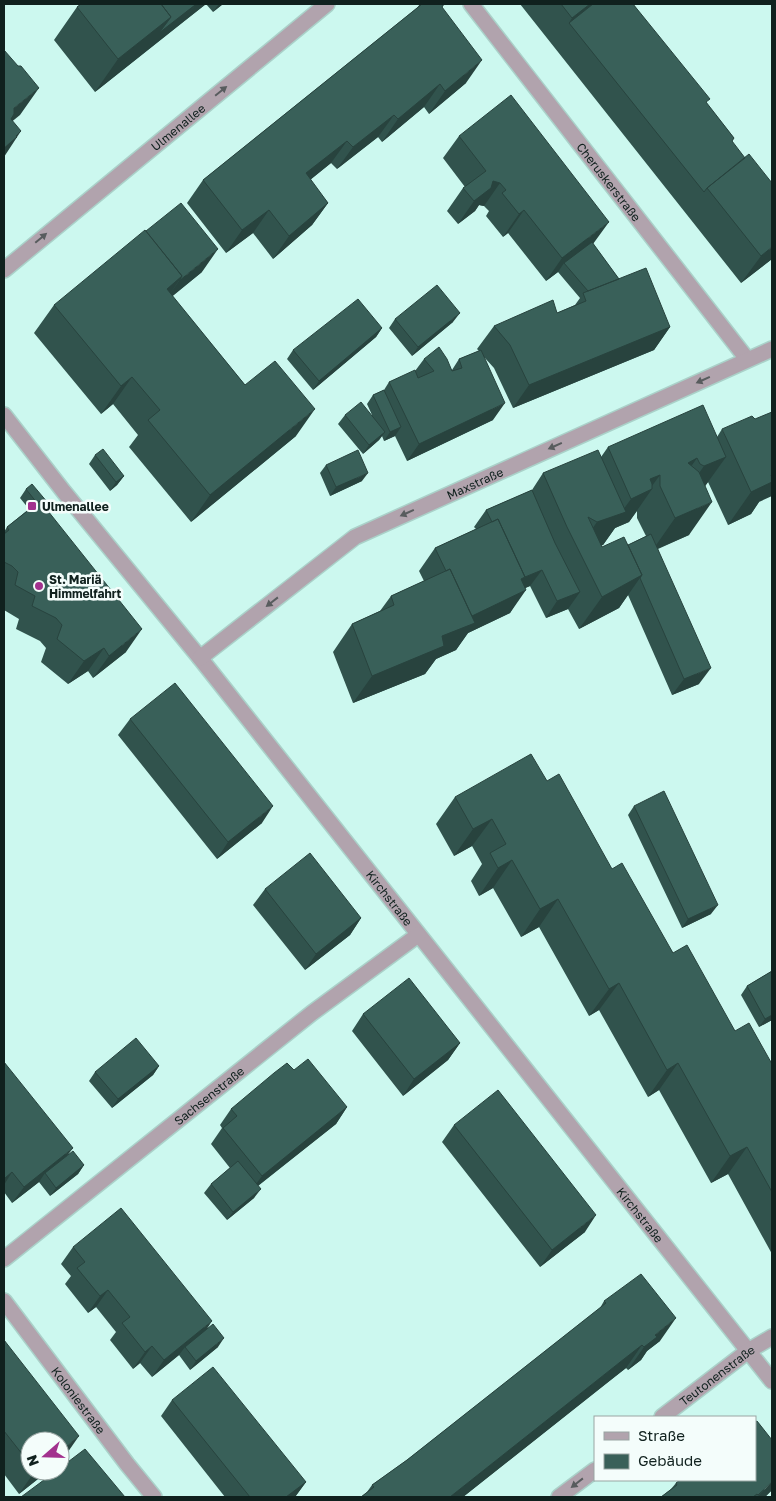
<svg xmlns="http://www.w3.org/2000/svg" width="776" height="1501" font-family="'Golos Text',sans-serif">
	<style>
		.lines { fill: none; stroke-linecap: round; stroke-linejoin: round }
		.minor-casing { stroke: #aad1c9; stroke-width: 18 }
		.minor { stroke: #b1a3ad; stroke-width: 15 }
		.wall { fill: #31534d; fill-rule: evenodd }
		.shaded-wall { fill: #28433e }
		.building { fill: #396059; stroke: #28433e }
		.oneway { fill: #585c5e }
		.poi-dot { fill: #a2318e; stroke: #f4fdfb; stroke-width: 2 }
		.labels { text-anchor: middle; dominant-baseline: central; stroke-width: 5; stroke-linejoin: round; paint-order: stroke }
		.street-label { font-size: 12px; fill: #10211e; stroke: #f4fdfb }
		.poi-label { font-size: 12px; font-weight: bold; fill: #10211e; stroke: #f4fdfb; text-anchor: start }
	</style>
	<rect width="100%" height="100%" fill="#ccf8ef"/>
	<g class="lines">
		<defs>
			<g id="minor">
				<path id="s1" d="M471 4 747 359"/>
				<path id="s2" d="M4 270 327 4"/>
				<path id="s3" d="M4 415 64 492 200 658 772 1381"/>
				<path id="s4" d="M200 658 355 537 772 349"/>
				<path id="s5" d="M4 1259 312 1013 418 935"/>
				<path id="s6" d="M4 1301 127 1464 154 1497"/>
				<path id="s7" d="M662 1417 748 1351 772 1337"/>
				<path d="M559 1497 595 1470"/>
			</g>
		</defs>
		<use href="#minor" class="minor-casing"/>
		<use href="#minor" class="minor"/>
	</g>
	<path class="wall" d="M81 4H206L95 92 54 40 77 7Z
		M206 4H223L213 12Z
		M420 4H444L442 7 466 83 429 114 424 107 382 142 378 137 337 169 331 163 310 180 328 203 312 225 273 259 253 233 226 253 187 203 203 180 417 8Z
		M520 4H633L707 104 734 138 732 141 772 259 741 283Z
		M459 136 593 244 619 279 670 327 654 350 513 408 494 368 484 357 493 420 407 461 395 436 384 441 382 436 379 440 363 454 338 424 345 415H372L367 404 373 395 384 390 389 382 415 371 424 359 452 370 459 359 479 351 477 349 494 326 557 313 575 305 580 298 558 272 546 281 508 233 503 237 486 216 489 211 484 206 479 205 475 211 458 224 447 211 463 188 465 187 443 158Z
		M202 272 172 296 245 385 296 436 191 522 129 447 138 435 113 404 101 414 34 333 54 305Z
		M395 319 453 322 412 356 389 328Z
		M382 328 376 337 313 390 287 359 293 350Z
		M722 429 759 502 751 514 728 525 708 482 705 486 689 535 658 549 699 684 672 695 628 595 619 608 579 629 568 609 546 618 530 586 525 588 510 613 468 633 456 650 436 659 425 674 353 703 333 652 352 624 380 611 391 596 424 581 419 571 435 548 476 529 474 527 486 510 532 490 543 473 601 457 608 447 717 437ZM637 511V518L646 536 628 545 602 547 601 545H603L615 528 629 522Z
		M95 455 124 476 117 485 110 491 89 464Z
		M326 465 362 481 330 496 320 473Z
		M26 489 45 507 126 652 93 678 88 671 68 684 41 662 46 648 40 641 16 629 19 619 4 610V532L7 527 29 509 20 498Z
		M130 719 262 823 217 859 118 735Z
		M547 781 673 953 735 1031 772 1064V1254L728 1174 711 1183 659 1090 648 1097 599 1010 589 1016 539 927 521 937 493 888 479 896 471 881 482 864 472 846 454 856 436 824 455 797Z
		M634 806 711 914 682 928 628 815Z
		M265 889 361 918 350 935 305 970 253 905Z
		M772 971V1020L759 1027 741 995 747 986Z
		M363 1014 460 1043 448 1060 403 1096 352 1031Z
		M4 1062 67 1156 84 1165 78 1174 50 1196 39 1182 12 1203 4 1192Z
		M159 1066 153 1075 112 1108 89 1081 95 1072Z
		M294 1070 347 1107 336 1124 258 1186 254 1198 227 1220 204 1193 211 1184 230 1168 211 1144 222 1128 220 1125 231 1109Z
		M454 1125 585 1232 540 1267 442 1142Z
		M73 1247 207 1329 218 1347 190 1370 179 1355 152 1377 140 1363 133 1369 110 1340 116 1332 96 1307 88 1313 65 1284 71 1276 61 1264Z
		M604 1301 660 1341 647 1351 641 1360 628 1370 626 1368 608 1382 463 1497H361L367 1492 372 1485 407 1460 600 1308Z
		M4 1340 63 1459 30 1441V1471H48L19 1494 4 1474Z
		M172 1400 306 1482 295 1497H225L161 1416Z
		M676 1483 772 1490 765 1497H661L671 1489Z"/>
	<path class="shaded-wall" d="M196 4H206L183 22Z
		M219 4H223L213 12Z
		M590 4H604L569 23 572 18Z
		M195 5 183 22 95 92 118 59 171 17Z
		M482 60 466 83 429 114 445 91Z
		M440 84 424 107 382 142 398 119Z
		M39 88 20 115 4 128 14 108Z
		M394 115 378 137 337 169 353 147Z
		M21 131 4 157V148Z
		M347 141 331 163 290 196 306 173Z
		M493 181 500 183 484 206 479 205 475 211 458 224 474 201Z
		M328 203 312 225 273 259 289 236Z
		M269 210 253 233 226 253 242 230Z
		M524 210 508 233 503 237 519 214Z
		M609 222 593 244 564 263 558 272 546 281 562 258Z
		M772 247V259L741 283 761 256Z
		M218 249 202 272 163 304 179 281Z
		M182 276 163 304 167 289Z
		M460 313 453 322 412 356 418 347Z
		M670 327 654 350 513 408 529 385Z
		M382 328 376 337 313 390 319 381Z
		M132 377 113 404 101 414 121 386Z
		M505 403 493 420 407 461 419 444Z
		M315 409 296 436 191 522 210 495Z
		M401 427 395 436 384 441 390 432Z
		M385 432 379 440 363 454 369 445Z
		M726 457 703 489 681 499 704 466Z
		M697 458 674 491 665 496 688 463Z
		M368 473 362 481 330 496 336 487Z
		M772 474V496L759 502 751 514 728 525 751 492Z
		M660 475 649 490 652 489 629 522 615 528 603 545 580 553 578 549 597 522 620 514 631 499 650 479Z
		M124 476 117 485 110 491 116 482Z
		M712 502 689 535 652 551 675 518Z
		M542 570 530 586 514 593 526 590 510 613 468 633 456 650 436 659 425 674 353 703 372 676 468 618 519 580Z
		M642 575 619 608 579 629 602 597Z
		M580 592 568 609 546 618 557 601Z
		M142 629 126 652 93 678 109 656Z
		M104 648 88 671 68 684 84 661Z
		M711 668 699 684 672 695 684 679Z
		M273 806 262 823 217 859 228 842Z
		M492 819 472 846 454 856 473 829Z
		M512 860 493 888 479 896 498 868Z
		M558 899 539 927 521 937 540 909Z
		M718 905 711 914 682 928 688 919Z
		M361 918 350 935 305 970 316 954Z
		M619 983 599 1010 589 1016 609 989Z
		M772 1015V1020L759 1027 765 1019Z
		M460 1043 448 1060 403 1096 414 1079Z
		M678 1063 659 1090 648 1097 667 1070Z
		M159 1066 153 1075 112 1108 118 1099Z
		M347 1107 336 1124 250 1192 262 1176Z
		M747 1147 728 1174 711 1183 730 1156Z
		M73 1148 61 1164 45 1173 39 1182 12 1203 24 1187Z
		M84 1165 78 1174 50 1196 56 1188Z
		M12 1172 4 1185V1179L5 1178Z
		M261 1189 254 1198 227 1220 233 1212Z
		M596 1215 585 1232 540 1267 552 1250Z
		M108 1290 96 1307 88 1313 100 1296Z
		M676 1318 660 1341 647 1351 641 1360 628 1370 644 1347 655 1335Z
		M212 1321 201 1338 185 1347 179 1355 152 1377 164 1360Z
		M224 1338 218 1347 190 1370 196 1361Z
		M642 1345 626 1368 463 1497H450Z
		M152 1346 140 1363 133 1369 145 1352Z
		M79 1436 63 1459 60 1462V1452Z
		M35 1471H48L19 1494Z
		M306 1482 295 1497H286Z
		M772 1482V1490L765 1497H757Z"/>
	<path class="building" d="M81 4H161L171 17 118 59 77 7Z
		M161 4H194L195 5 159 33 171 17Z
		M422 4H444L442 7 482 60 445 91 440 84 398 119 394 115 353 147 347 141 306 173 328 203 289 236 269 210 242 230 203 180Z
		M561 4H590L572 18Z
		M593 4H633L710 99 706 102 734 138 732 141 745 158 707 188 704 192 569 23Z
		M4 50 18 66H21L39 88 14 108V114L11 119 21 131 16 136 17 137 4 148Z
		M511 95 609 222 562 258 524 210 519 214 502 193 506 190 500 183 493 181 491 188 474 201 463 188 486 171 459 136Z
		M749 154 772 183V247L761 256 707 188Z
		M181 203 218 249 179 281 182 276 146 231Z
		M145 230 182 276 167 289 245 385 275 361 315 409 210 495 148 420 160 410 132 377 121 386 54 305Z
		M592 242 619 279 588 291 564 263Z
		M646 268 670 327 529 385 510 345 494 326 553 300 557 313 586 301 583 293Z
		M437 285 460 313 418 347 395 319Z
		M358 299 382 328 319 381 293 350Z
		M439 347 447 359 452 371 462 368 459 359 481 350 505 403 419 444 389 382 415 370 418 378 434 371 424 359Z
		M384 390 401 427 390 432 373 395Z
		M361 402 385 432 369 445 345 415Z
		M703 405 726 457 704 466 700 464 697 458 688 463 699 472 712 502 675 518 660 486V475L650 479 652 484V489L631 499 608 447Z
		M772 412V474L771 475 772 477V482L751 492 722 429 752 416 755 419Z
		M103 449 124 476 116 482 95 455Z
		M358 450 368 473 336 487 326 465Z
		M598 450 626 512 597 522 588 517 602 547 624 537 642 575 602 597 567 527 543 473Z
		M32 484 48 503 44 506 40 501 37 503 26 489Z
		M532 490 555 543 580 592 557 601 542 570 525 577 498 519 492 522 486 510Z
		M40 501 142 629 109 656 104 648 84 661 57 639 62 625 56 618 32 606 35 596 15 585 18 572 12 566 4 562V534L9 530 7 527Z
		M498 519 525 577 521 579 526 590 472 616 450 569 446 571 435 548Z
		M651 534 711 668 684 679 640 578 642 575 628 545Z
		M450 569 475 623 442 636 444 646 372 676 352 624 394 605 391 596Z
		M175 683 273 806 228 842 130 719Z
		M531 754 547 781 559 774 612 869 622 863 673 953 687 945 735 1031 749 1023 772 1064V1192L747 1147 730 1156 678 1063 667 1070 619 983 609 989 558 899 540 909 512 860 498 868 490 853 506 844 492 819 473 829 455 797Z
		M664 791 718 905 688 919 634 806Z
		M310 853 361 918 316 954 265 889Z
		M772 971V1015L765 1019 747 986Z
		M409 978 460 1043 414 1079 363 1014Z
		M136 1038 159 1066 118 1099 95 1072Z
		M308 1059 347 1107 262 1176 223 1128 237 1116 231 1109 274 1073 287 1063 294 1070Z
		M4 1062 73 1148 24 1187 12 1172 5 1178 4 1177Z
		M498 1090 596 1215 552 1250 454 1125Z
		M73 1151 84 1165 56 1188 45 1173Z
		M238 1161 261 1189 233 1212 211 1184Z
		M121 1208 212 1321 164 1360 152 1346 145 1352 122 1323 130 1317 108 1290 100 1296 77 1268 85 1262 73 1247Z
		M641 1274 676 1318 655 1335 657 1337 644 1347 642 1345 624 1359 450 1497H361L374 1487 372 1485 407 1460 606 1303 604 1301Z
		M213 1324 224 1338 196 1361 185 1347Z
		M4 1340 79 1436 60 1452V1441H30V1464L4 1431Z
		M213 1367 306 1482 286 1497H250L172 1400Z
		M757 1421 772 1440V1482L758 1495 757 1494 753 1497H661L677 1485 676 1483 680 1480H755V1422Z
		M85 1449 125 1497H21L56 1471H60V1468Z"/>
	<defs><path id="oneway-solid" d="M-6-.8H1V-3.2L6.5 0L1 3.2V.8H-6Z" transform="scale(1.25)"/></defs>
	<g class="oneway">
		<use href="#oneway-solid" transform="translate(221 91) rotate(-39)"/>
		<use href="#oneway-solid" transform="translate(41 238) rotate(-40)"/>
		<use href="#oneway-solid" transform="translate(703 380) rotate(156)"/>
		<use href="#oneway-solid" transform="translate(555 446) rotate(156)"/>
		<use href="#oneway-solid" transform="translate(407 513) rotate(156)"/>
		<use href="#oneway-solid" transform="translate(272 602) rotate(142)"/>
		<use href="#oneway-solid" transform="translate(577 1483) rotate(142)"/>
	</g>
	<g class="poi-dot">
		<rect x="27" y="501" width="10" height="10" rx="2.5"/>
		<circle cx="39" cy="586" r="5"/>
	</g>
	<g class="labels">
		<g class="street-label">
			<text stroke="none"><textPath href="#s2" startOffset="225">Ulmenallee</textPath></text>
			<text stroke="none"><textPath href="#s1" startOffset="225">Cheruskerstraße</textPath></text>
			<text stroke="none"><textPath href="#s4" startOffset="328">Maxstraße</textPath></text>
			<text stroke="none"><textPath href="#s3" startOffset="618">Kirchstraße</textPath></text>
			<text stroke="none"><textPath href="#s5" startOffset="262">Sachsenstraße</textPath></text>
			<text stroke="none"><textPath href="#s3" startOffset="1022">Kirchstraße</textPath></text>
			<text stroke="none"><textPath href="#s7" startOffset="69">Teutonenstraße</textPath></text>
			<text stroke="none"><textPath href="#s6" startOffset="124">Koloniestraße</textPath></text>
		</g>
		<g class="poi-label">
			<text x="42" y="506">Ulmenallee</text>
			<text x="49" y="579">St. Mariä<tspan x="49" dy="14">Himmelfahrt</tspan></text>
		</g>
	</g>
	<rect width="776" height="1501" fill="none" stroke="#10211e" stroke-width="10"/>
	<rect x="594" y="1416" width="162" height="65" fill="#f4fdfb" stroke="#99a5a3"/>
	<rect x="604" y="1432" width="25" height="8" fill="#b1a3ad" stroke="#99a5a3"/>
	<text x="638" y="1441" font-size="15" fill="#10211e">Straße</text>
	<rect x="604" y="1454" width="25" height="15" fill="#396059" stroke="#99a5a3"/>
	<text x="638" y="1466" font-size="15" fill="#10211e">Gebäude</text>
	<g transform="translate(45 1456) rotate(250)"><circle r="24" fill="#f4fdfb" stroke="#99a5a3"/>
	<path d="M0-4L9 19L0 12L-9 19Z" fill="#a2318e"/>
	<text y="-8" font-size="14" font-weight="bold" text-anchor="middle" fill="#10211e">N</text>
	</g>
</svg>
